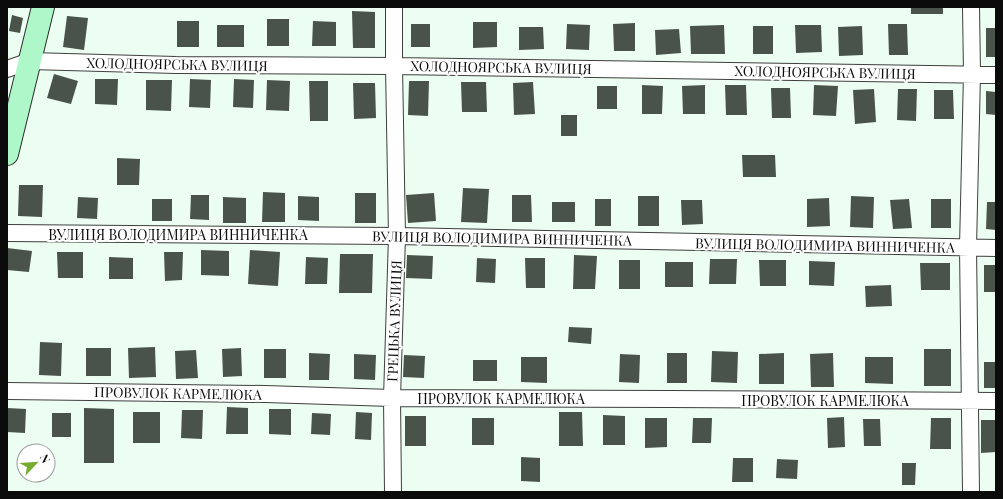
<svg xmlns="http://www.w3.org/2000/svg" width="1003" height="499" font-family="'Playfair Display',serif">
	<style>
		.building { fill: #4a5349 }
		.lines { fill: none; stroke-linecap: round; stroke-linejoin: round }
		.street-casing { stroke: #3e3e3e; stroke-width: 18 }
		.secondary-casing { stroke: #2d2d2d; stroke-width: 24 }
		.street { stroke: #fff; stroke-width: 16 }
		.secondary { stroke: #adf7c9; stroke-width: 22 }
		.labels { text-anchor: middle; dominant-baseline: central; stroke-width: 4; stroke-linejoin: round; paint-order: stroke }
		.street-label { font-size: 14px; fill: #0b0b0b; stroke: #fff }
	</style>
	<rect width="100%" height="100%" fill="#ecfdf1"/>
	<path class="building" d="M911 7H943V14H911Z
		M352 11 375 12V48H353Z
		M12 15 23 18 20 33 9 31Z
		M67 16 88 18 84 50 63 47Z
		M267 19H289V46H267Z
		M177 21H199V47H177Z
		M313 21 336 22V46H312Z
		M473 22H497V47L473 48Z
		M635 23V51H614L613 24Z
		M411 24H430V47H411Z
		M567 24 590 25 589 50 566 49Z
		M888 24H907L908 55H889Z
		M217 25H244V47H217Z
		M724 25 725 54H691L690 26Z
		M795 25H821L822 52 796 53Z
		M753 26H773V54H753Z
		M862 26 863 55 839 56 838 27Z
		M519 27H543L544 49 519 50Z
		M986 28H996V57H986Z
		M679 29 681 53 656 55 655 30Z
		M54 74 78 81 71 104 47 98Z
		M95 79H118L117 105 95 104Z
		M190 79 211 80 210 108 189 107Z
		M234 79 254 80 253 108 233 107Z
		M146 80H172L171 111 146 110Z
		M267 80 290 81 289 111 266 110Z
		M309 81H328V121H310Z
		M409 81H429L428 116 408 115Z
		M461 82H486L487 112H462Z
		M533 82 535 114 514 115 513 83Z
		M353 83H375L376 118 354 119Z
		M642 85 663 86 662 114H642Z
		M705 85V114H683L682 86Z
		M725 85H746L747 115H726Z
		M814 85 838 86 836 116 813 115Z
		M597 86H617V109H597Z
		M771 88H790L791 118H772Z
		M874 89 876 122 855 124 853 90Z
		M898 89H917L916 121 897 120Z
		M934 90H953L954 119H934Z
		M986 91 996 92V115L986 114Z
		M561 115H577V136H561Z
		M742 155H775L776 177H743Z
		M117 158 140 159 139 185H117Z
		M19 185H43L42 217 18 216Z
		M463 188 489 189 487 223 461 222Z
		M263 192 285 193V222H262Z
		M355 193H376V223H355Z
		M434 193 436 221 408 223 406 195Z
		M191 195H209V220L190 219Z
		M512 195H531L532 222H512Z
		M298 196 319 197V221L298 220Z
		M638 196H659V226H638Z
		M851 196 874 197 873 228 850 227Z
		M78 197 98 198 97 219 77 218Z
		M223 197 246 198V223H223Z
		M829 198 830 226 807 227V199Z
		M152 199H172V221H152Z
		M595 199H611V226H595Z
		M909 199 912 228 893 229 890 200Z
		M931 199H951V228H931Z
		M681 200H702L703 224 682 225Z
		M552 202H575V222H552Z
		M987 202H996V230L986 229Z
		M7 248 32 251 29 272 7 270Z
		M201 250 229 251V276L201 275Z
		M250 250 280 252 278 286 248 284Z
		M57 252H83V278H58Z
		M164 252H183L182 280 165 281Z
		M340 254H373L372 293H339Z
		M407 255 433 256 432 279 406 278Z
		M574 255 597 256 595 289H573Z
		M109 257 133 258V279H109Z
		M306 257 328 258 327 284H305Z
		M477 258 496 259 495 283 476 282Z
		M525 258H545V288H526Z
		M710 259H737L736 284H709Z
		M619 260H640V289H619Z
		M759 260H786V286H760Z
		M809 261 835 262 834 286 809 285Z
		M665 262H693V287H665Z
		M920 263H950V290H921Z
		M984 265H996V292H984Z
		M891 285 892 306 866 307 865 286Z
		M569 327 592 328 591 344 568 342Z
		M40 342 62 343 61 376 39 375Z
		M155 347 156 377 129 378 128 348Z
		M86 348H111V376H86Z
		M241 348 242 376 223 377 222 349Z
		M264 349H286V378H264Z
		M924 349H951V386H924Z
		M196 350 198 378 176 379 175 351Z
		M712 351 738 352 737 383 711 382Z
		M309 353 330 354 329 380H309Z
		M667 353H687V383H667Z
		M784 353V384H759V354Z
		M833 353 834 387H811L810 354Z
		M354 354 376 355 375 380 354 379Z
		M620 354 640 355 639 383 619 382Z
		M404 355 425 356 424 378 403 377Z
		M521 357H547V383L521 382Z
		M865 357H893V384L865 383Z
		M473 360H497V381H473Z
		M984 362H996V388H984Z
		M227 407 248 408V434H226Z
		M7 408 26 409 25 433 7 432Z
		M84 408 114 409V463H84Z
		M269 409H291V435L269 434Z
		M182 410H203L202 439 181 438Z
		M133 412H160V443H133Z
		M356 412 372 413 371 440 355 439Z
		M559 412H582L583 446H559Z
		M52 413H71V437H52Z
		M312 413 331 414 330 435 311 434Z
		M603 415 625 416V445H603Z
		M405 416H426V446H405Z
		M844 417 845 447 828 448 827 418Z
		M472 418H494V445H472Z
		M645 418H667V447L645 448Z
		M693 418H712L711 443H692Z
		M931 418H951V449H930Z
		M863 419H880L881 446H864Z
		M981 420H996V452L981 453Z
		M521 457 540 458V482L521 481Z
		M733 458H753V482H732Z
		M777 459 798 460 797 479 776 478Z
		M902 463H916L915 485H902Z"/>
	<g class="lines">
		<defs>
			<path id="street" d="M971 7 972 74 968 247 971 492
				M7 69 30 61 176 65 394 66 996 75
				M7 233 397 236 996 248
				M7 391 265 394 392 398 669 399 996 401
				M393 492 392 398 397 236 394 66V7"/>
			<path id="secondary" d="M7 154 43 7"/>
		</defs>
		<use href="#street" class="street-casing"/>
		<use href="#secondary" class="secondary-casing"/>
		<use href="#street" class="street"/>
		<use href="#secondary" class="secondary"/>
	</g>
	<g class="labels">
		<g class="street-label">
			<text transform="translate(177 64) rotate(1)">ХОЛОДНОЯРСЬКА ВУЛИЦЯ</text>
			<text transform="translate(501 67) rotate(1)">ХОЛОДНОЯРСЬКА ВУЛИЦЯ</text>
			<text transform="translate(825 72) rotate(1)">ХОЛОДНОЯРСЬКА ВУЛИЦЯ</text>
			<text x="178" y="234">ВУЛИЦЯ ВОЛОДИМИРА ВИННИЧЕНКА</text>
			<text transform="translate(502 238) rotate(1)">ВУЛИЦЯ ВОЛОДИМИРА ВИННИЧЕНКА</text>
			<text transform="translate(825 245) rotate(1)">ВУЛИЦЯ ВОЛОДИМИРА ВИННИЧЕНКА</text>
			<text transform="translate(394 321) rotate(-88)">ГРЕЦЬКА ВУЛИЦЯ</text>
			<text transform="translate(178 393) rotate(1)">ПРОВУЛОК КАРМЕЛЮКА</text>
			<text x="501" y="398">ПРОВУЛОК КАРМЕЛЮКА</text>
			<text x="825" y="400">ПРОВУЛОК КАРМЕЛЮКА</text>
		</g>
	</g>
	<rect width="1003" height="499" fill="none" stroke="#0b0b0b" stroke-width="16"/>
	<g transform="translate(36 463) rotate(65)"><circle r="19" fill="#ffffff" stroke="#9d9d9d"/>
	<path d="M0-3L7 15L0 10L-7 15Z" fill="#76ad31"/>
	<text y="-6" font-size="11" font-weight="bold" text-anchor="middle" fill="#0b0b0b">N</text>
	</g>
</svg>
